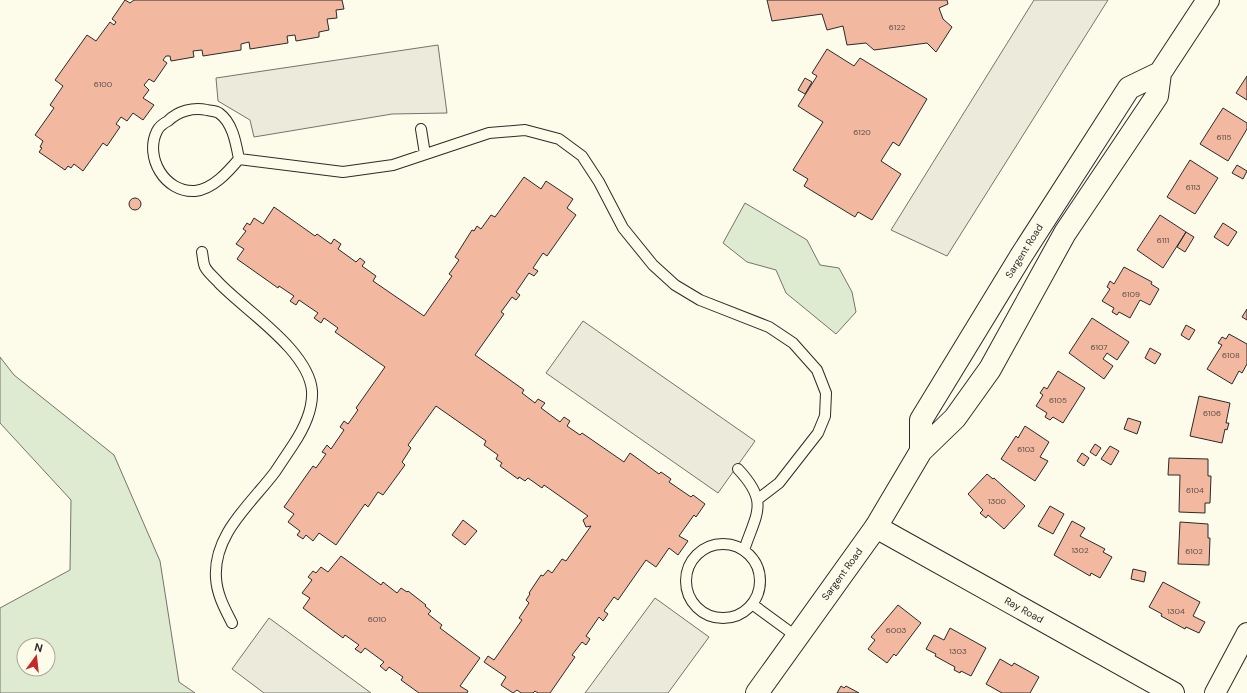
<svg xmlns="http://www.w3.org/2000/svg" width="1247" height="693" font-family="'DM Sans',sans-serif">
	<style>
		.green { fill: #deebd1; stroke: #74746e; fill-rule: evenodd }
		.parking { fill: #eceadb; stroke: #74746e }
		.building { fill: #f2b8a0; stroke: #2b2b2b }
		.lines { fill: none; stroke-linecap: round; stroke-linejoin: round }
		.service-casing { stroke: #2b2b2b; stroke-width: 12 }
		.minor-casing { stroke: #2b2b2b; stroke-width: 22 }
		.tertiary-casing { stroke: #2b2b2b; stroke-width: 24 }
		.secondary-casing { stroke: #2b2b2b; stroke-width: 24 }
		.service { stroke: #fdfbea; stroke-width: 10 }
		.minor { stroke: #fdfbea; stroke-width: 20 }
		.tertiary { stroke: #fdfbea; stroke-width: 22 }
		.secondary { stroke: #fdfbea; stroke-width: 22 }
		.labels { text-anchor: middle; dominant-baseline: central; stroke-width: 3; stroke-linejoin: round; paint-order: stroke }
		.number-label { font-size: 8px; fill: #5d4e48 }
		.street-label { font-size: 10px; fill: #2b2b2b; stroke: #fdfbea }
	</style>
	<rect width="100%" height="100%" fill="#fdfbea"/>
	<path class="green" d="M745 203 807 240 820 265 839 268 852 292 856 312 836 334 786 293 776 270 747 262 723 243Z
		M0 357 14 375 114 455 160 561 179 682 195 693H0V608L70 570 71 500 0 423ZM24 645H48V669H24Z"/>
	<path class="parking" d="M1034 0H1108L947 256 891 230Z
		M438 45 447 113 392 114 254 137 250 120 218 101 216 78Z
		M583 321 755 441 718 493 546 373Z
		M655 598 709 637 668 693H585Z
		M269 618 371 693H264L232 669Z"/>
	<path class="building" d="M125 0 130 3 134 0H342L344 9 336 10 337 18 327 19 329 30 319 32V37L296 41 295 35 287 36 288 43 250 49 249 42 241 44V50L203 56 202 50 193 51 194 57 171 61 170 56H166L163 60 167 63 154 82 149 79 144 85 149 90 143 98 154 105 143 120 133 113 127 121 121 117 116 124 120 127 107 146 103 143 83 171 74 164 71 168 68 166 65 170 39 152 42 148 40 147 43 141 35 135 54 108 50 105 63 86 55 80 87 35 96 41 110 22 114 25 116 22 112 19Z
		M767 0H947L948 4 939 8 943 19 952 27 936 52 927 43 874 50 866 43 847 45 843 26 827 30 822 14 772 21Z
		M827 49 854 66 860 58 927 99 899 146 893 142 881 161 901 174 872 220 858 212 855 217 804 186 808 179 793 170 823 122 798 106 817 76 812 73Z
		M1247 76V100L1236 93Z
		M805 78 812 82 805 94 798 90Z
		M1223 108 1247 123V129L1228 161 1200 144Z
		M1190 160 1218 178 1195 214 1167 197Z
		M1237 165 1247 171 1243 179 1232 173Z
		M524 177 541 189 546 181 573 199 567 208 576 215 547 256 543 253 533 268 538 271 534 276 529 273 516 292 520 295 516 300 512 297 501 312 504 314 475 355 524 390 522 393 535 403 538 399 545 403 541 408 560 422 564 417 570 421 567 426 580 435 582 433 624 462 630 453 659 474 661 472 671 479 669 482 691 497 693 495 705 504 696 517 694 515 679 536 688 541 678 555 669 548 656 567 646 560 618 600 614 597 604 611 608 614 603 621 599 617 586 636 590 639 586 645 582 642 572 655 575 657 550 693H538L535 691 533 693H521L517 690 513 693 501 685 506 677 484 662 488 656 494 660 522 620 519 618 529 603 526 600 530 594 529 593 541 575 543 576 548 570 552 573 562 559 566 561 591 526 586 527 583 520 588 516 544 485 542 488 528 478 525 481 519 477 518 479 500 466 502 463 496 459 498 455 484 445 486 441 436 406 408 445 411 448 402 462 405 465 383 495 378 492 368 507 365 504 336 545 319 533 313 541 306 535 303 539 297 535 300 531 288 522 294 514 284 507 313 466 316 468 326 454 322 452 327 445 331 449 344 430 340 427 344 421 348 424 358 410 356 408 385 367 335 332 338 328 324 318 321 323 314 318 318 313 299 300 296 305 290 301 294 296 279 286 278 288 237 259 244 249 236 244 246 231 243 229 247 223 250 225 254 218 263 224 274 207 315 236 317 234 331 244 334 239 341 244 338 249 356 262 360 258 365 262 362 266 376 276 373 281 424 316 452 276 449 274 459 260 455 257 472 230 474 231 477 226 481 229 491 215 495 217Z
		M129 204a6 6 0 1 1 12 0a6 6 0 1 1-12 0Z
		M1160 215 1186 232 1163 268 1137 250Z
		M1223 223 1237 232 1228 246 1214 237Z
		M1186 232 1194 237 1185 252 1177 247Z
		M1124 267 1152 282 1151 284 1159 289 1150 305 1140 300 1130 318 1119 312 1117 315 1112 312 1114 308 1102 301 1110 289 1107 287 1110 281 1114 284Z
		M1247 309V320L1242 317Z
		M1092 318 1129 342 1117 360 1107 353 1103 359 1113 366 1104 379 1069 353Z
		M1186 325 1195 330 1189 340 1181 335Z
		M1229 334 1247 344V364L1242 373 1239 371 1232 384 1207 369 1222 345 1218 343 1222 337 1226 339Z
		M1150 348 1161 354 1155 364 1145 358Z
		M1058 371 1085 388 1063 423 1053 417 1050 420 1045 417 1047 413 1036 406 1043 395 1040 393 1044 387 1047 389Z
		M1199 396 1230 403 1226 423H1229L1227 430 1225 429 1222 443 1190 436Z
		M1128 418 1141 422 1137 434 1124 429Z
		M1025 426 1049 442 1040 457 1048 461 1035 481 1001 459 1016 436 1018 438Z
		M1095 444 1101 448 1096 456 1090 452Z
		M1110 446 1119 451 1111 465 1101 459Z
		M1082 453 1089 458 1084 466 1077 461Z
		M1169 458 1208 459V476H1211L1210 503H1205V513L1179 512 1180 475H1168Z
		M987 474 993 479 994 478 1025 506 1004 529 988 515 986 518 980 513 983 510 968 494Z
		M1050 506 1064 514 1053 534 1038 526Z
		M463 520 477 531 465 545 452 535Z
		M1072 521 1085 528 1080 536 1105 549 1103 552 1112 557 1100 578 1091 573 1090 576 1054 555Z
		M1180 522 1208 524V538H1210L1209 565 1178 564Z
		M341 556 381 585 383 582 397 593 401 588 407 592 408 591 426 605 425 606 431 611 428 614 442 625 440 628 480 658 460 686 468 691 467 693H419L401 680 403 677 389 667 386 671 380 666 384 662 365 648 361 653 355 649 359 645 345 635 343 638 303 608 310 598 302 593 312 580 308 577 313 571 316 573 321 567 328 572Z
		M1133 569 1146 572 1144 582 1131 579Z
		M1163 582 1200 602 1193 616 1205 622 1199 633 1186 627 1185 629 1161 616 1162 614 1149 607Z
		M898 605 921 623 896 656 894 654 887 663 868 649 875 640 871 637Z
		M950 628 986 648 971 676 961 671 960 673 954 670 955 667 935 656 936 654 926 649 934 635 944 640Z
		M1000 659 1012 666 1014 663 1039 677 1030 693H1002L986 684Z
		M841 686 844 688 846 686 859 693H837Z"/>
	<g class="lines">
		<defs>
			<path id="service" d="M421 129 425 154
				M239 159C228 172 213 189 195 191 165 193 144 157 157 131 159 127 164 123 168 121 178 111 193 107 207 110 211 111 216 111 219 113 233 123 236 144 239 159L343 172 393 165 489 133 525 130 559 139 582 156 599 182 623 228 653 265 675 285 700 300 769 327 793 343 817 370 826 393 825 416 818 433 779 483 758 499
				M202 252C203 257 203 263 205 267 208 273 215 278 219 283 246 311 309 351 312 391 313 409 303 430 293 445 287 454 281 463 275 472 251 504 213 534 216 578 217 595 225 609 232 623
				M738 469C769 502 757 512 744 550
				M686 581a37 37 0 1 1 74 0a37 37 0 1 1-74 0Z
				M752 604 797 637"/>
			<path id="minor" d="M1215 693 1247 633"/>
			<path id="tertiary" d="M876 527 1173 693"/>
			<path id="secondary" d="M921 451V420L1021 256 1129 88 1160 73
				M757 693 876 527 921 451 955 418 990 369 1065 233 1157 96 1160 73 1208 0"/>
		</defs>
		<use href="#service" class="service-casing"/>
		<use href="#minor" class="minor-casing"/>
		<use href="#tertiary" class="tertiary-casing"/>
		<use href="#secondary" class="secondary-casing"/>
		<use href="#service" class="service"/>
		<use href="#minor" class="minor"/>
		<use href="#tertiary" class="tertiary"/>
		<use href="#secondary" class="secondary"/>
	</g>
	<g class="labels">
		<g class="number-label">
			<text x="897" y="27">6122</text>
			<text x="103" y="84">6100</text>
			<text x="862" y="132">6120</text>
			<text x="1224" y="137">6115</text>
			<text x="1193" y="187">6113</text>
			<text x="1163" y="240">6111</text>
			<text x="1131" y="294">6109</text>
			<text x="1099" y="347">6107</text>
			<text x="1231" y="355">6108</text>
			<text x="1058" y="400">6105</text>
			<text x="1212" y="413">6106</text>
			<text x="1026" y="449">6103</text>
			<text x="1195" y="490">6104</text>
			<text x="997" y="501">1300</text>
			<text x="1080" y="550">1302</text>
			<text x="1194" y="551">6102</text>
			<text x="1176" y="611">1304</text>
			<text x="377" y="619">6010</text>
			<text x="896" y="630">6003</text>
			<text x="958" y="651">1303</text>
		</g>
		<g class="street-label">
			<text transform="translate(1024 251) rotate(-58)">Sargent Road</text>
			<text transform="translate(842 574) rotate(-54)">Sargent Road</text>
			<text transform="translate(1024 610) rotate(29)">Ray Road</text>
		</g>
	</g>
	<g transform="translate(36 657) rotate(15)"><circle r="19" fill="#fdfbea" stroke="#a9a89e"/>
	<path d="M0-3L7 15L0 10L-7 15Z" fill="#c62828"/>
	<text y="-6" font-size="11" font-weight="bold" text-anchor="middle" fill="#2b2b2b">N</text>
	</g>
</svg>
